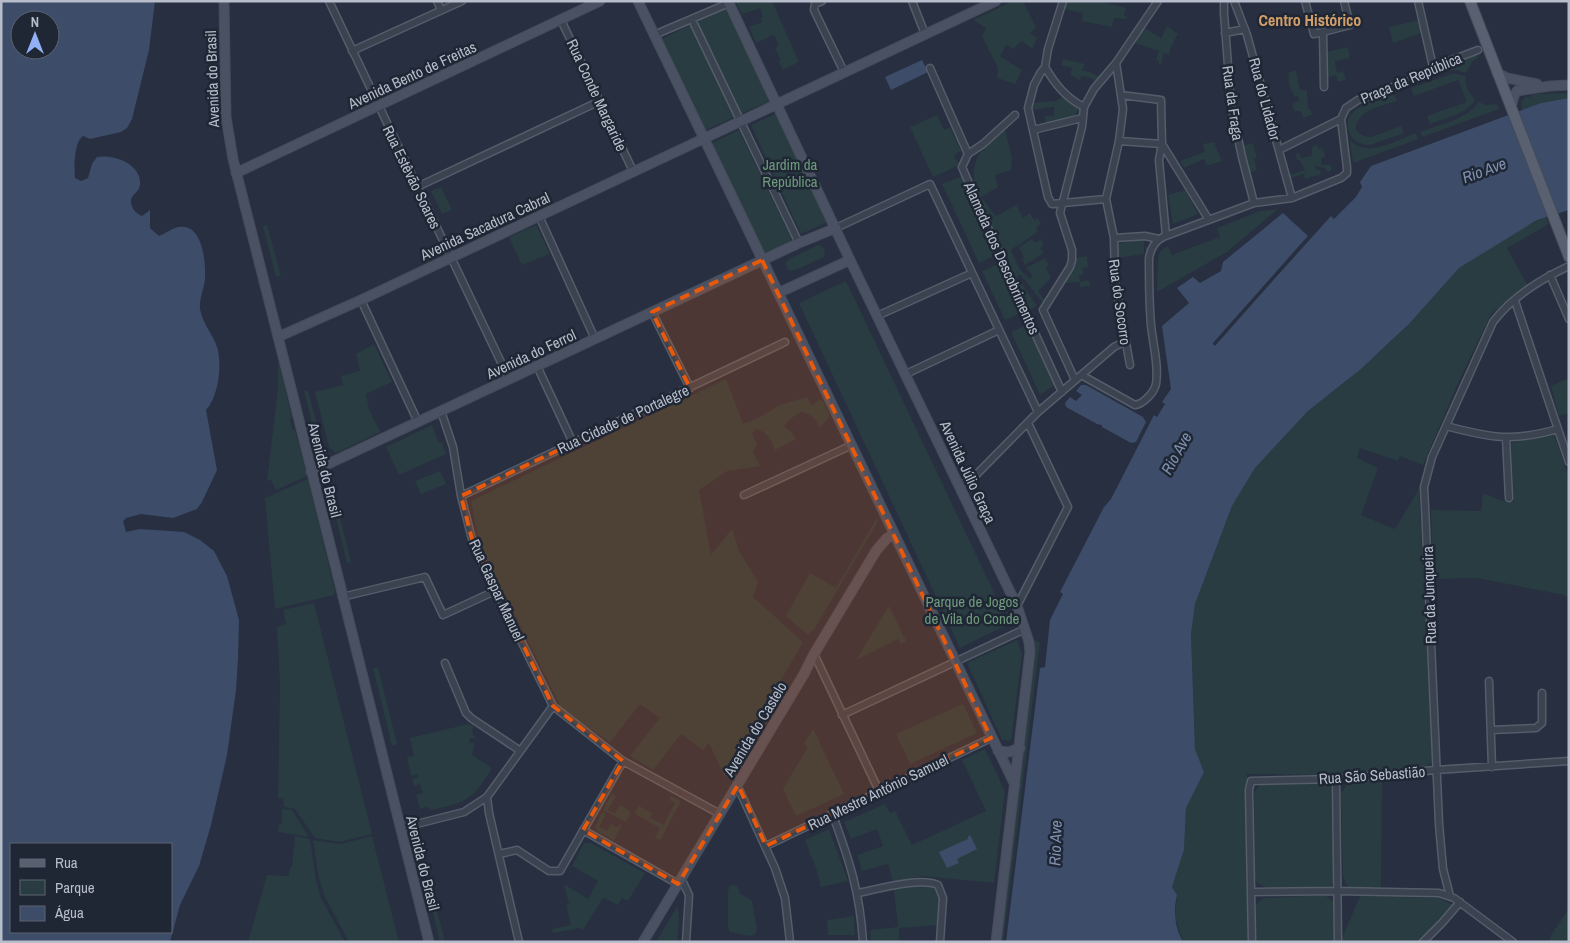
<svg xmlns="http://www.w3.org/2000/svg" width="1570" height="943" font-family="'Archivo Narrow',sans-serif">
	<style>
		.green { fill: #293c41 }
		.water { fill: #3d4c68; fill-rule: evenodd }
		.pier { fill: #272f40 }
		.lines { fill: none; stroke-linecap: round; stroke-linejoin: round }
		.street-casing { stroke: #555d6a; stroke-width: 9 }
		.secondary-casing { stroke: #444b59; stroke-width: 11 }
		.primary-casing { stroke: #444b59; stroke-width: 12 }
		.street { stroke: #3b4250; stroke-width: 6 }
		.secondary { stroke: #495163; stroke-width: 9 }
		.primary { stroke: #596170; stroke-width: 10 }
		.marked { fill: #e8590c; fill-opacity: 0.2; stroke: #e8590c; stroke-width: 4; stroke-dasharray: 10 6; stroke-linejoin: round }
		.labels { text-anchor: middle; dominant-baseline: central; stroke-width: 5; stroke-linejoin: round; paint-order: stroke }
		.street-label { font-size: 15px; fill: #b7bdca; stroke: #1f2735 }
		.park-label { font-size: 15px; fill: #6f9a7c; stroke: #1f2735 }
		.neighbourhood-label { font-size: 16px; font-weight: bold; fill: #d29f6a; stroke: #1f2735 }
		.water-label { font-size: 16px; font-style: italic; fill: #8091b1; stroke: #1f2735 }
	</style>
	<rect width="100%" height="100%" fill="#272f40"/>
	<path class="green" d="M735 1H772L799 62 783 70 778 61 781 60 775 48 779 46 774 35 756 43 749 27 762 22 761 18 763 17 760 8 742 14Z
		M1013 1H1023L1036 27 1030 33 1037 38 1032 49 1022 41 1013 49 1006 44 1000 56 1022 70 1015 84 997 78 998 68 982 36 986 28 973 20Z
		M1065 1C1085 1 1107 1 1126 8L1124 15 1127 17 1126 19 1114 18 1112 27 1082 21 1083 13 1063 9Z
		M728 8 769 101 741 114 697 22Z
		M1419 20 1422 33 1393 43 1389 27Z
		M690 25 734 117 706 130 662 39Z
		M1167 26 1178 34 1171 47 1169 55 1164 53 1161 64H1159V61L1156 60 1159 51 1135 43 1144 28 1161 38Z
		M1348 47 1350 58 1335 61 1337 73 1343 71 1346 80 1338 82 1336 75 1327 78 1326 52Z
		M1476 52 1478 58 1472 62 1466 73 1456 70 1448 71 1445 64Z
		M1063 59 1085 64 1082 70 1093 73 1100 77 1097 82 1091 78 1082 76 1080 80 1070 75 1072 68 1061 65Z
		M1296 70 1300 90H1307L1308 109 1311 110 1312 115 1303 118 1301 111H1294L1292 103 1299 101 1298 96 1294 97 1293 91H1291L1288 78 1289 77 1288 73Z
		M1451 74H1457L1465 76 1467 89 1475 100C1466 115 1445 118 1430 124L1427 116 1467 102 1458 80 1414 96 1411 88Z
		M1569 93V98L1541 103 1522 110 1521 102 1525 97H1529L1534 94Z
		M1394 94 1397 101C1383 106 1356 110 1356 129 1360 135 1364 137 1371 137L1401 126 1404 133 1370 145C1362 145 1354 142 1350 134 1337 108 1378 100 1394 94Z
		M1063 97 1079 109 1073 117 1046 124 1044 116H1054V107L1031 110V103L1055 101Z
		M1478 102 1487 105 1497 104 1499 109 1422 137 1420 132C1438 125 1469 119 1478 102Z
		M779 112 830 221 801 234 751 125Z
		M937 115 944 130 950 127 961 151 954 155 959 165 933 177 910 127Z
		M739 130 792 240 764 253 712 143Z
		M1005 130 1012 158 1011 170 995 175 998 187 981 197 996 216 1016 205 1023 218 1030 213 1034 220 1038 218 1041 224 1036 227 1038 232 1011 250 1019 268 1029 279 1033 276 1026 268 1045 258 1049 265 1046 268 1051 278 1038 291 1045 300 1042 302 1021 275 1017 276 1037 306 1027 311 1015 286 975 190C971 154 979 153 1005 130Z
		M1416 133 1418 139 1353 163 1350 140C1367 159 1396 140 1416 133Z
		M1214 142 1222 161 1207 166 1204 159 1184 168 1180 161 1205 152 1203 144Z
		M1253 143 1257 158 1254 159 1257 170 1248 173 1242 146Z
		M1317 144 1319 149 1323 148 1325 157 1321 158V165H1331V171L1327 172 1325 168 1315 166 1316 170H1320L1321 174 1305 179 1304 174H1302L1289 179V175L1305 170 1300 160H1297L1296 154 1299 153 1301 158 1312 156V147Z
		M962 176 998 254 979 263 942 184Z
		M441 187 452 210 442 214 431 191Z
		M1185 190 1198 214 1173 224 1168 195Z
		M1278 209 1227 252 1157 292 1158 257C1160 251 1163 248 1168 246L1172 255 1220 237 1217 228 1260 211Z
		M1545 217 1549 224 1507 248 1528 286 1491 314 1458 383 1423 465 1400 456 1398 461 1360 448 1357 458 1378 468 1361 515 1395 529 1419 489 1432 762 1424 768 1333 775 1247 774 1248 942H1183L1175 917 1177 895 1172 887 1184 850 1186 808 1204 772 1195 749 1191 634 1195 604 1232 506 1255 468 1308 411 1344 383 1381 351 1409 324 1459 268 1524 227Z
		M267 225 281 276 276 277 263 226Z
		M536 225 550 254 522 265 509 237Z
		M1032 239 1035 243 1041 239 1044 245 1040 248 1044 253 1025 265 1022 259 1024 257 1019 247Z
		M1144 239V254L1116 258 1117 244Z
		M818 245 821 246 825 249 824 257 795 270 789 271 786 265V262L789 259Z
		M1087 256 1088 267 1083 268V275H1079L1080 282 1089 280 1090 286 1080 287V282L1063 283 1073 268 1076 258Z
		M1000 263 1023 312 1005 320 982 271Z
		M846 281 1009 624 960 648 799 303Z
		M1029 324 1056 384 1040 395 1011 332Z
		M374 344 392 382 366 394 369 409 380 432 336 453 329 447 315 392 343 385 341 376 360 371 356 354Z
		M278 360 292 418 290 419 292 430H295L307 476 276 490 271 480 267 481 278 389Z
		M1569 378V413L1559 416 1551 386Z
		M726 379 743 424 758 418 780 405 807 397 811 405 822 399 830 416 820 428C815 417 812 414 800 412L789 420 784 426 791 432 796 439 775 450C771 439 768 433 757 429L752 433 757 445 753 452 760 466 727 471 699 490 711 555 732 529 739 551 758 582 753 597 803 642 725 777 709 743 703 750 681 734 653 770 630 756 660 718 640 704 610 742 563 711 479 543 471 501Z
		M308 390 324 453 320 454 304 391Z
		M432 425 439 443 442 442 446 454 399 475 386 447Z
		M1554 435 1569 477V598L1564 595 1477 578 1433 579 1431 510 1481 511 1483 493 1503 501 1514 502 1511 443Z
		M440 471 446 484 421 494 415 481Z
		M308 479 335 592 334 595 275 609 265 498Z
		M333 489 351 562 347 563 329 490Z
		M877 518 878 521 813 631H811L808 635 786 616 810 573 836 588Z
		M314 603 372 834 340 842 315 838 295 809 284 807 283 798H278L280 685 277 627 286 624 283 610Z
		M889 606 906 641 901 644 898 639 856 660Z
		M1017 640 1022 654 1011 741 1002 740 967 663Z
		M1034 641 1040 642 1003 942H1001L1035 655Z
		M373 668H378L397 744 392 746Z
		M963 704 977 733 910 764 896 734Z
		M468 724 474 726 472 731 475 738 469 739 470 743H475L472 755 492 768C473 800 467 802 432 810L426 807 420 809 416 795 423 793 420 784 414 786 412 779 418 777V774L411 776 407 757 414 756 410 738Z
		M813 729 844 794 796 816 783 789 808 747 804 744Z
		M985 749 1005 791 994 883 923 876 893 882 888 864 862 871 857 855 883 846 877 829 851 839 844 822 885 804 890 813 895 811 912 845 986 811 962 760Z
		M1382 780 1381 887H1348L1343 877 1341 794 1349 781Z
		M1326 782 1334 791V877L1331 887 1267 888 1257 883 1255 878 1254 793 1261 783Z
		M612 794 616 796 608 810 615 813 620 805 631 812 626 822 603 810Z
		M671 796 681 801 660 840 655 838 660 828 635 814 639 806 652 813 650 818 664 825 675 803 669 800Z
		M282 809 292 810 309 837 278 832 279 824H282Z
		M602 812 606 814 599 827 607 831 611 824 618 828 620 824 622 825 614 841 597 831 595 827Z
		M829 829 848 881 821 887 817 871 805 840Z
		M295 836 310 839 316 880 321 898 345 942H248L267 875 289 876 290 867H292Z
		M372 836 399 942H349L325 897 319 879 313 840 340 844Z
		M419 839 445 942H440L415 840Z
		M584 843H591L645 873 628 901 622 898 618 905 603 898 583 930 578 927 576 929 553 933 552 929 571 925 566 905 569 904 564 884 588 899 598 881 572 866Z
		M929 884 937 888 940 898 939 925 899 928V942H871L870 930 898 927 894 889Z
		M732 885C738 885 738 888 740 894L748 898 752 901 757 929 755 934 750 936 730 932 728 927V892L729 887Z
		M1325 895 1334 902V942H1256V905L1264 898Z
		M1360 896 1439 898 1453 905 1434 928 1418 942H1343L1342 938Z
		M678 905 679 919 677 942H656Z
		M1569 909V942H1549L1551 935Z
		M854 916 855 935H828L827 920Z"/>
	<path class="water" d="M1 1H155L149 50 132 119 127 128 121 132 90 139 83 136C74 142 74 168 75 178L81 181 88 178 92 164 97 157C114 154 142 164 140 185 139 193 131 194 131 201 131 208 136 214 142 216L150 210V228L159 236C165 234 172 228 179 227 203 223 206 263 205 279 204 289 199 299 200 309 202 322 211 332 216 344 223 361 219 396 206 410L217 470 202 502 197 509 173 518 141 514 126 518 123 521 126 532 140 529 184 532 200 540 214 551 227 576 239 620 238 658 236 690 227 755 211 825 199 866 180 905 170 942H1ZM20 20H50V50H20ZM11 844H171V932H11Z
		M922 60 928 72 891 90 885 77Z
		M1569 98V210L1537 220 1459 268 1409 324 1361 369 1308 411 1255 468 1232 506 1195 604 1191 634 1195 749 1204 772 1186 808 1184 850 1172 887 1177 895C1173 912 1175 927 1183 942H1006L1040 668 1045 667 1050 620 1063 594 1060 592 1104 507 1111 499 1154 415 1157 417 1165 404 1162 402 1171 389 1162 326 1189 303 1177 288 1193 277 1200 283 1221 271 1223 262 1283 213 1308 236 1213 343 1215 345 1331 216 1334 219 1356 197 1362 187 1360 182 1371 166 1522 110 1541 103Z
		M1081 385H1086L1143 417 1146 422 1136 442 1131 443 1102 427V425L1097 424 1066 407 1065 403 1070 397 1076 401 1082 395 1076 391Z
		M970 835 977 849 957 859 959 863 947 868 939 852 968 839V837Z"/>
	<path class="pier" d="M1308 236 1310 238 1215 346 1213 344Z"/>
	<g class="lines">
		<defs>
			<path id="street" d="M329 1 509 379
				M437 1 441 10
				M822 1 815 4 814 10 844 72
				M912 1 925 34
				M1224 1V13L1231 105 1242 157 1254 203
				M1234 1 1247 35 1292 198
				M1305 1 1314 34 1323 32 1324 87
				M1418 1 1433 67
				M561 20 633 171
				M694 24 799 243
				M1323 32 1350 25 1344 1
				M1225 33 1245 29
				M654 35 729 3
				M352 51 462 1
				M1116 63 1123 109 1119 141 1106 199 1114 238 1115 282 1130 365
				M1045 67 1041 72 1034 85 1028 108 1048 197 1052 204 1106 199
				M1045 67 1048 49 1063 1
				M1045 67C1055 84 1066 98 1084 107
				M930 68 968 154 962 167 1010 279 1062 392
				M1033 130 1082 118
				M1119 141 1162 144 1161 100 1121 95
				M1279 150 1341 119
				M968 154 983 144 1015 115
				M417 187 600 101
				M539 216 595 339
				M836 228 930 184 1038 412
				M1166 236 1159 160 1162 144 1209 220
				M1114 238 1145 236 1159 239
				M1550 275 1569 319
				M361 300 418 422
				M1515 301 1569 462
				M652 312 690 388
				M877 316 972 273
				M537 366 573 443
				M906 374 999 330
				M1083 376 1135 405C1143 404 1154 393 1156 384 1159 365 1153 345 1151 325 1149 303 1149 281 1149 259 1150 249 1154 242 1163 237L1254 203 1292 198 1341 178 1347 173V168L1341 119 1346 108 1358 100 1430 73 1433 67 1478 50
				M1075 380 1043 310 1070 267 1072 260V250L1060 213 1082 127 1084 107 1094 89 1116 63 1158 1
				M441 411 453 447 461 496 473 543 553 706 623 761 720 814
				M1446 426C1491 438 1512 442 1558 429
				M1506 438 1509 498
				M959 486 975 476 1038 412 1114 347 1126 341
				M744 495 852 445
				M461 496 785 342
				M342 597 425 577 443 615 497 590
				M1017 606 1068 507 1028 423
				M814 654 879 791
				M445 663 466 713 471 718 519 750
				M1489 681 1492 767
				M842 715 1025 629
				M1491 730 1536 728 1542 723V693
				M1336 779 1338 942
				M737 785 775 868 785 898 790 942
				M487 797 489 813 519 942
				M832 813C849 859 860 892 863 942
				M401 828 464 812 487 797 553 706
				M583 830 678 884
				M766 846 991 738
				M499 854 517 850 549 871H560L623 761
				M681 878 689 895 686 942
				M1251 892 1337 891 1439 893 1454 898 1513 942
				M858 893C878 889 920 877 938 885L943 898 940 942
				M1450 896 1443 869 1439 824 1425 506 1424 487 1432 457 1493 322C1512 297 1541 279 1569 266
				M1252 942 1249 790 1251 781 1336 779 1436 770 1569 761
				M1423 942 1442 923 1460 902"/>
			<path id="secondary" d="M224 1 226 117 233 159 292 392 429 942
				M638 1 1015 785
				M728 1 850 260 1017 606 1029 642 1030 652 996 942
				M1497 73 1507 78 1537 84
				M1511 108 1514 96 1517 91 1550 86 1569 85
				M236 173 600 1
				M778 293 850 260
				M278 337 361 300 996 1
				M311 472 799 243 836 228
				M998 751 1009 752 1020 748
				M643 942 804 674 814 654 876 551 887 538 894 535"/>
			<path id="primary" d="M1470 1 1569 257"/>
		</defs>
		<use href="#street" class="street-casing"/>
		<use href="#secondary" class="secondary-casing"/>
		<use href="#primary" class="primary-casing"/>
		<use href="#street" class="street"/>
		<use href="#secondary" class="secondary"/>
		<use href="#primary" class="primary"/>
	</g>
	<path class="marked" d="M762 260 991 738 766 846 738 785 678 884 583 830 623 761 553 706 473 543 461 496 690 388 652 312Z"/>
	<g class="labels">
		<g class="street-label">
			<text transform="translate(412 75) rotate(-25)">Avenida Bento de Freitas</text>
			<text transform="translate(1411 78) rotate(-23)">Praça da República</text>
			<text transform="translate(212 79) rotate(-92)">Avenida do Brasil</text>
			<text transform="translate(597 95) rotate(65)">Rua Conde Margaride</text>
			<text transform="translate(1265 99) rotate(75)">Rua do Lidador</text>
			<text transform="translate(1233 103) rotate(82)">Rua da Fraga</text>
			<text transform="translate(412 177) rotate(64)">Rua Estêvão Soares</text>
			<text transform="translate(485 226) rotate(-25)">Avenida Sacadura Cabral</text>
			<text transform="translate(1002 258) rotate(66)">Alameda dos Descobrimentos</text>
			<text transform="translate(1120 302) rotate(82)">Rua do Socorro</text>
			<text transform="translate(531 354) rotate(-25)">Avenida do Ferrol</text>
			<text transform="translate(623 419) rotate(-25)">Rua Cidade de Portalegre</text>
			<text transform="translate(325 470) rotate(76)">Avenida do Brasil</text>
			<text transform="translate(968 472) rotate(65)">Avenida Júlio Graça</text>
			<text transform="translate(497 590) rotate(65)">Rua Gaspar Manuel</text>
			<text transform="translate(1429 595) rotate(-92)">Rua da Junqueira</text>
			<text transform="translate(755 729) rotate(-59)">Avenida do Castelo</text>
			<text transform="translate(1372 775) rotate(-4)">Rua São Sebastião</text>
			<text transform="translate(878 792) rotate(-26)">Rua Mestre António Samuel</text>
			<text transform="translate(423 863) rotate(76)">Avenida do Brasil</text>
		</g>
		<g class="park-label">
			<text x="790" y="164">Jardim da<tspan x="790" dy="17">República</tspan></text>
			<text x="972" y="601">Parque de Jogos<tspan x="972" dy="17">de Vila do Conde</tspan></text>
		</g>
		<g class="neighbourhood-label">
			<text x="1310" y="20">Centro Histórico</text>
		</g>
		<g class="water-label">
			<text transform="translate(1484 170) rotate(-20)">Rio Ave</text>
			<text transform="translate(1176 453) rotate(-61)">Rio Ave</text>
			<text transform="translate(1055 843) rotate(-88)">Rio Ave</text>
		</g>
	</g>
	<rect width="1570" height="943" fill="none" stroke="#b7bdca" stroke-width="5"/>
	<rect x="10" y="843" width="162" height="90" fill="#1f2735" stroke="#5c6371"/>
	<rect x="20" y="859" width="25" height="8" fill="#596170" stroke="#5c6371"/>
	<text x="55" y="868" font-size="15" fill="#b7bdca">Rua</text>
	<rect x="20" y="880" width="25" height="15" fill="#293c41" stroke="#5c6371"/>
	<text x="55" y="893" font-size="15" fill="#b7bdca">Parque</text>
	<rect x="20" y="906" width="25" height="15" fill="#3d4c68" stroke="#5c6371"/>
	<text x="55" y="918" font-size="15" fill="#b7bdca">Água</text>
	<g transform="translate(35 35)"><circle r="24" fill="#1f2735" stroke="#5c6371"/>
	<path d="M0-4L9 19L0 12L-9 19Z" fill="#92b0f5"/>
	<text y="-8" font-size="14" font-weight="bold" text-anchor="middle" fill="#b7bdca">N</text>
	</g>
</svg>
